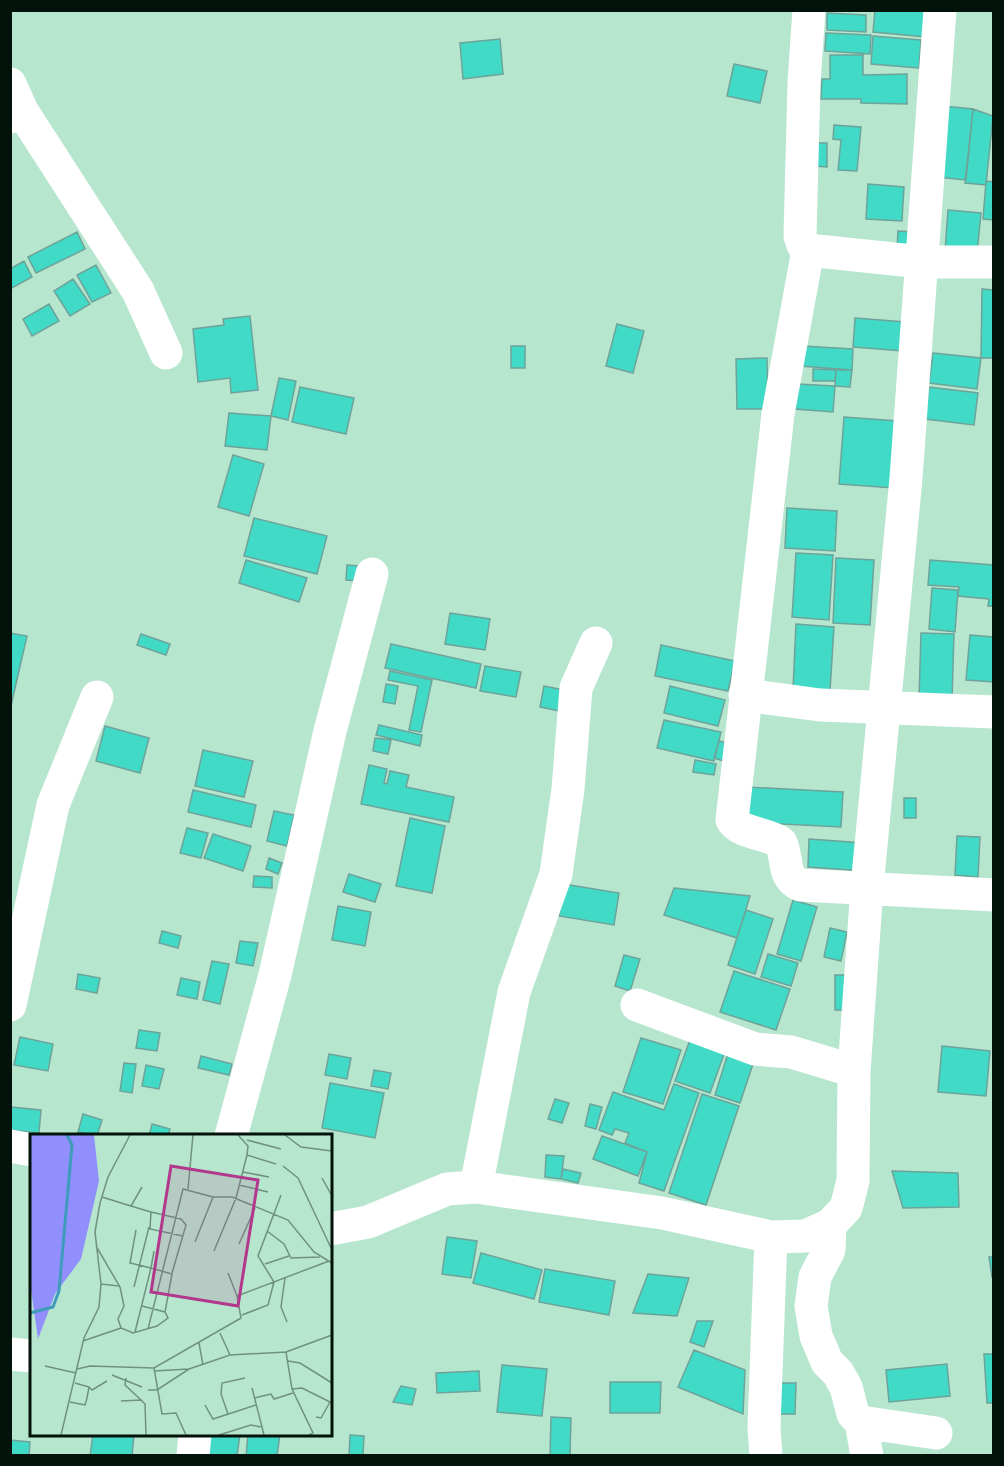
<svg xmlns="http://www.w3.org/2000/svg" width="1004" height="1466" font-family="Ubuntu,sans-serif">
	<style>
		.building { fill: #40dac7; stroke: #6ea39a; stroke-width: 1.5 }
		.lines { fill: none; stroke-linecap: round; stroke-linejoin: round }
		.minor { stroke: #fff; stroke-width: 33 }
		.inset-river { fill: none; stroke: #3e9bb9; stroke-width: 3 }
		.inset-road { fill: none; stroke: #6f9280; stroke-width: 1.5 }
		.view { fill: #b2388c; fill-opacity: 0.15; stroke: #b2388c; stroke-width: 3 }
		.inset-edge { fill: none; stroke: #03130b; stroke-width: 3 }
	</style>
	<rect width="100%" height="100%" fill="#b7e6ce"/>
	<path class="building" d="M875 10H929L926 37 873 32Z
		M827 13 866 15V32L827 30Z
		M826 33 871 35 870 54 825 51Z
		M873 36 921 40 919 68 871 64Z
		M500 39 503 74 463 79 460 43Z
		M830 55H863V75L907 74V104L861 103V99H821L822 79H830Z
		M734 64 767 71 760 103 727 96Z
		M943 106 973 109 966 180 936 177Z
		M973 109 993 116 986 185 965 183Z
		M834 125 861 127 857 171 838 170 841 140 833 139Z
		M814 143H827V167L814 166Z
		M986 181 994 182V220L983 219Z
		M868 184 904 187 902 221 866 219Z
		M948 210 981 213 977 254 945 251Z
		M898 231 916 232 915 250H897Z
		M77 232 85 249 36 273 28 257Z
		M24 261 32 277 10 289V269Z
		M96 265 111 293 92 302 77 275Z
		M73 279 90 304 70 316 54 291Z
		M982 289 994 290V358H981Z
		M49 304 59 321 32 336 23 319Z
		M250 316 258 390 231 393 230 378 198 382 193 329 224 325 223 319Z
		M855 318 906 322 903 351 853 347Z
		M617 324 644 331 633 373 606 366Z
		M511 346H525V368H511Z
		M802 346 853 349 852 370 800 366Z
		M933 353 981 358 977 389 929 383Z
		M767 358 768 409H737L736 359Z
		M813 369 836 370 835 381H813Z
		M836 370H852L850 387 835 386Z
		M279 378 296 381 288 420 271 416Z
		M797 384 835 386 833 412 795 409Z
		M300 387 354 398 346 434 292 422Z
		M929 387 978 393 974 425 925 419Z
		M229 413 271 416 267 450 225 446Z
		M844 417 898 421 894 488 839 484Z
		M233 455 264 464 249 516 218 507Z
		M787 508 837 511 835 551 785 548Z
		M254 518 327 536 317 574 244 556Z
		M796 553 833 555 829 620 792 617Z
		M836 558 874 560 870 625 833 623Z
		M246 560 307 578 299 602 239 583Z
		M930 560 994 565V606H988L989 599 958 596 959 587 928 585Z
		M347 565 360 566 359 581 346 580Z
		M932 588 958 590 955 632 929 629Z
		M450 613 490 619 485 650 445 644Z
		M796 624 834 627 830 691 793 689Z
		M10 633 27 636 10 710Z
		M921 633 954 634 952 700 919 699Z
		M141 634 170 644 166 655 137 645Z
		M970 635 994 637V682L966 680Z
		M391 644 481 664 476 688 385 668Z
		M661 645 735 661 728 691 655 676Z
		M485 666 521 672 516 697 480 691Z
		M390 671 432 680 421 732 409 730 418 686 388 680Z
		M386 684 398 686 395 704 383 702Z
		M544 686 574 692 569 713 540 707Z
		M670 686 725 700 718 726 664 713Z
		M664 720 721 732 714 761 657 748Z
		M379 725 422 735 420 746 376 735Z
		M105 726 149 738 140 773 96 761Z
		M375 738 391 740 388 754 373 751Z
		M719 741 735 745 730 763 714 758Z
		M203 750 253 761 244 797 195 786Z
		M695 760 716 764 714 775 693 772Z
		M369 765 387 769 384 783 387 784 390 771 409 775 406 787 454 797 449 822 361 804Z
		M747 787 843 792 841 827 745 822Z
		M193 790 256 805 251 827 188 812Z
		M904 798H916V818H904Z
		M274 811 294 815 287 846 267 841Z
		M410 818 445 826 432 893 396 886Z
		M187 828 208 833 201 858 180 853Z
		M213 834 251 846 243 871 204 858Z
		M957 836 980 837 978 877 955 875Z
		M809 839 864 843 863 871 808 867Z
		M269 858 282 863 278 874 266 869Z
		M349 874 381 884 375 902 343 892Z
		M254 876 272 877V888L253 887Z
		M564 884 619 893 614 925 559 916Z
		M674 888 750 896 737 938 664 915Z
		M793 900 817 907 801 961 777 954Z
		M338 906 371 912 365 946 332 940Z
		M746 910 773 919 755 974 728 965Z
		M830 928 847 932 841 961 824 957Z
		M162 931 181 936 178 948 159 943Z
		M240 941 258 943 253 966 236 963Z
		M768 954 798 963 791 986 761 977Z
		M624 955 640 959 630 991 615 986Z
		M212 961 229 964 220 1004 203 1000Z
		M734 971 790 989 776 1030 720 1012Z
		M78 974 100 978 97 993 76 989Z
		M835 975H847V1010H835Z
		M181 978 200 982 197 999 177 995Z
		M139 1030 160 1033 157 1051 136 1048Z
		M20 1037 53 1044 48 1071 14 1065Z
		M691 1037 726 1049 710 1093 675 1081Z
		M641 1038 681 1050 663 1104 623 1092Z
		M942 1046 990 1051 986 1096 938 1092Z
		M729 1050 755 1058 740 1103 715 1095Z
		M329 1054 351 1058 347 1079 325 1075Z
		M201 1056 232 1064 229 1075 198 1068Z
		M124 1063 136 1064 132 1093 120 1091Z
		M146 1065 164 1069 159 1089 142 1086Z
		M374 1070 391 1073 388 1089 371 1086Z
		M330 1083 384 1093 375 1138 322 1128Z
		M674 1084 699 1093 664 1191 639 1183 647 1152 625 1143 629 1133 615 1129 612 1135 599 1130 613 1092 664 1110Z
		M702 1094 739 1106 706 1205 669 1193Z
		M555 1099 569 1103 562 1123 548 1119Z
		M590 1104 602 1107 596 1129 585 1126Z
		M11 1107 41 1110 39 1133 10 1130Z
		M83 1114 102 1120 97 1136 78 1132Z
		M152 1124 170 1129 168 1136H149Z
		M602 1136 647 1152 638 1176 593 1159Z
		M546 1155 564 1156 561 1179 545 1177Z
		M563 1169 581 1173 578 1183 561 1179Z
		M892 1171 958 1173 959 1207 903 1208Z
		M447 1237 477 1241 471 1278 442 1274Z
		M481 1253 542 1270 534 1299 473 1283Z
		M989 1257H994V1277H992Z
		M545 1269 615 1281 609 1315 539 1302Z
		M648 1274 689 1278 677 1316 633 1313Z
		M697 1321H713L704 1347 690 1342Z
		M694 1350 745 1370 743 1414 678 1387Z
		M984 1354H994V1403H987Z
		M947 1364 950 1396 889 1402 886 1370Z
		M502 1365 547 1369 542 1416 497 1412Z
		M479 1371 480 1391 437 1393 436 1373Z
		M610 1382H661L660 1413H610Z
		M776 1383H796L795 1414H775Z
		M401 1386 416 1389 412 1405 393 1402Z
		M551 1417 571 1418 570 1456 550 1455Z
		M93 1434H134L132 1456H90Z
		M206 1434H240L237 1456H203Z
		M248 1434H280L277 1456H246Z
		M350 1435 364 1436 363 1456H349Z
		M10 1440 30 1442 29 1456H10Z"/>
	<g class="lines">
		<path class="minor" d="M809 10 804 82 800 236 803 245 808 250 922 262H994
			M10 84 22 111 10 117
			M22 111 138 291 166 353
			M808 250 778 414 732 820C741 834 768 833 781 843 788 858 782 877 800 885L994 895
			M745 695 820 705 994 712
			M10 1005 53 805 97 697
			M637 1005 755 1049 791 1052 854 1071
			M231 1136 275 975 330 731 372 574
			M10 1146 32 1150
			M476 1187 514 992 556 874 568 789 576 688 596 643
			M830 1225 829 1250 815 1277 811 1306 816 1336 827 1362 838 1373 846 1387 853 1414 861 1422 936 1433
			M330 1229 368 1222 447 1189 476 1187 662 1213 771 1237 805 1236 830 1225 846 1208 853 1181 854 1071 867 887 906 478 940 10
			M10 1354 32 1356
			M861 1422 867 1456
			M193 1456 195 1434
			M766 1456 764 1427 771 1237"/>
	</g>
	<g transform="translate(30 1134)">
		<rect width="302" height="302" fill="#b7e6ce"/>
		<path d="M0 1H64L69 47 51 125 25 160 8 205 0 149Z" fill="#918efe"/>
		<path class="inset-river" d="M0 179 23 173 29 157 42 11 37 1"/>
		<path class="inset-road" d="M255 1 271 13 302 17M217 6 251 15M217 21 246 30M253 32 268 44 302 116M213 38 239 43M292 44 302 62M209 51 238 58M158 55 163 1M72 63 101 72 112 53M101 72 121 78 120 95 153 102M121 78 151 85 156 91 142 139M106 96 100 129 121 134 124 117M237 97 254 110 261 124 290 123M165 108 183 63M209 110 225 74M66 112 90 153 94 172 88 185 91 194 103 199 127 192 138 184 135 178 112 172M184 117 206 64 217 21 218 12 208 1M235 130 259 122M198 139 207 162M255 144 251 173 257 188M71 150 89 152M104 153 119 93M212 181 238 171 244 148 228 122 251 61M118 195 153 55 183 63H202L258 86 284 118 302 129M105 198 121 134 142 140 135 178M190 199 200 221M53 207 91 194M169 209 173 231M256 218 302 201M258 227 270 229 302 249M15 232 46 239M124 234 132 280 146 279 156 301M47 235 60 232 124 234 211 184 207 162 299 127M124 237 159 235 200 221 256 218 262 255 283 299 279 301M82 241 112 253M96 244 95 251 111 266M59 253 62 256 77 247M222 254 234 301M262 255 272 254 302 269M118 256H127L159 235M224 264 241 260 244 265 263 259M91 267 111 266 115 270 116 301M40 268 55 271 57 264 59 253 45 249M175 271 183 285 226 271M198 280 191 260 192 249 215 244M286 283 291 284 300 268M31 301 54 204 69 173 71 150 65 98 70 69 78 43 100 1M189 301 221 291 231 293"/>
		<path class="view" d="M141 32 228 46 208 172 121 158Z"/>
		<rect width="302" height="302" class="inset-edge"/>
	</g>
	<rect width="1004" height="1466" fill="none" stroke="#03130b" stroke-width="24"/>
</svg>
